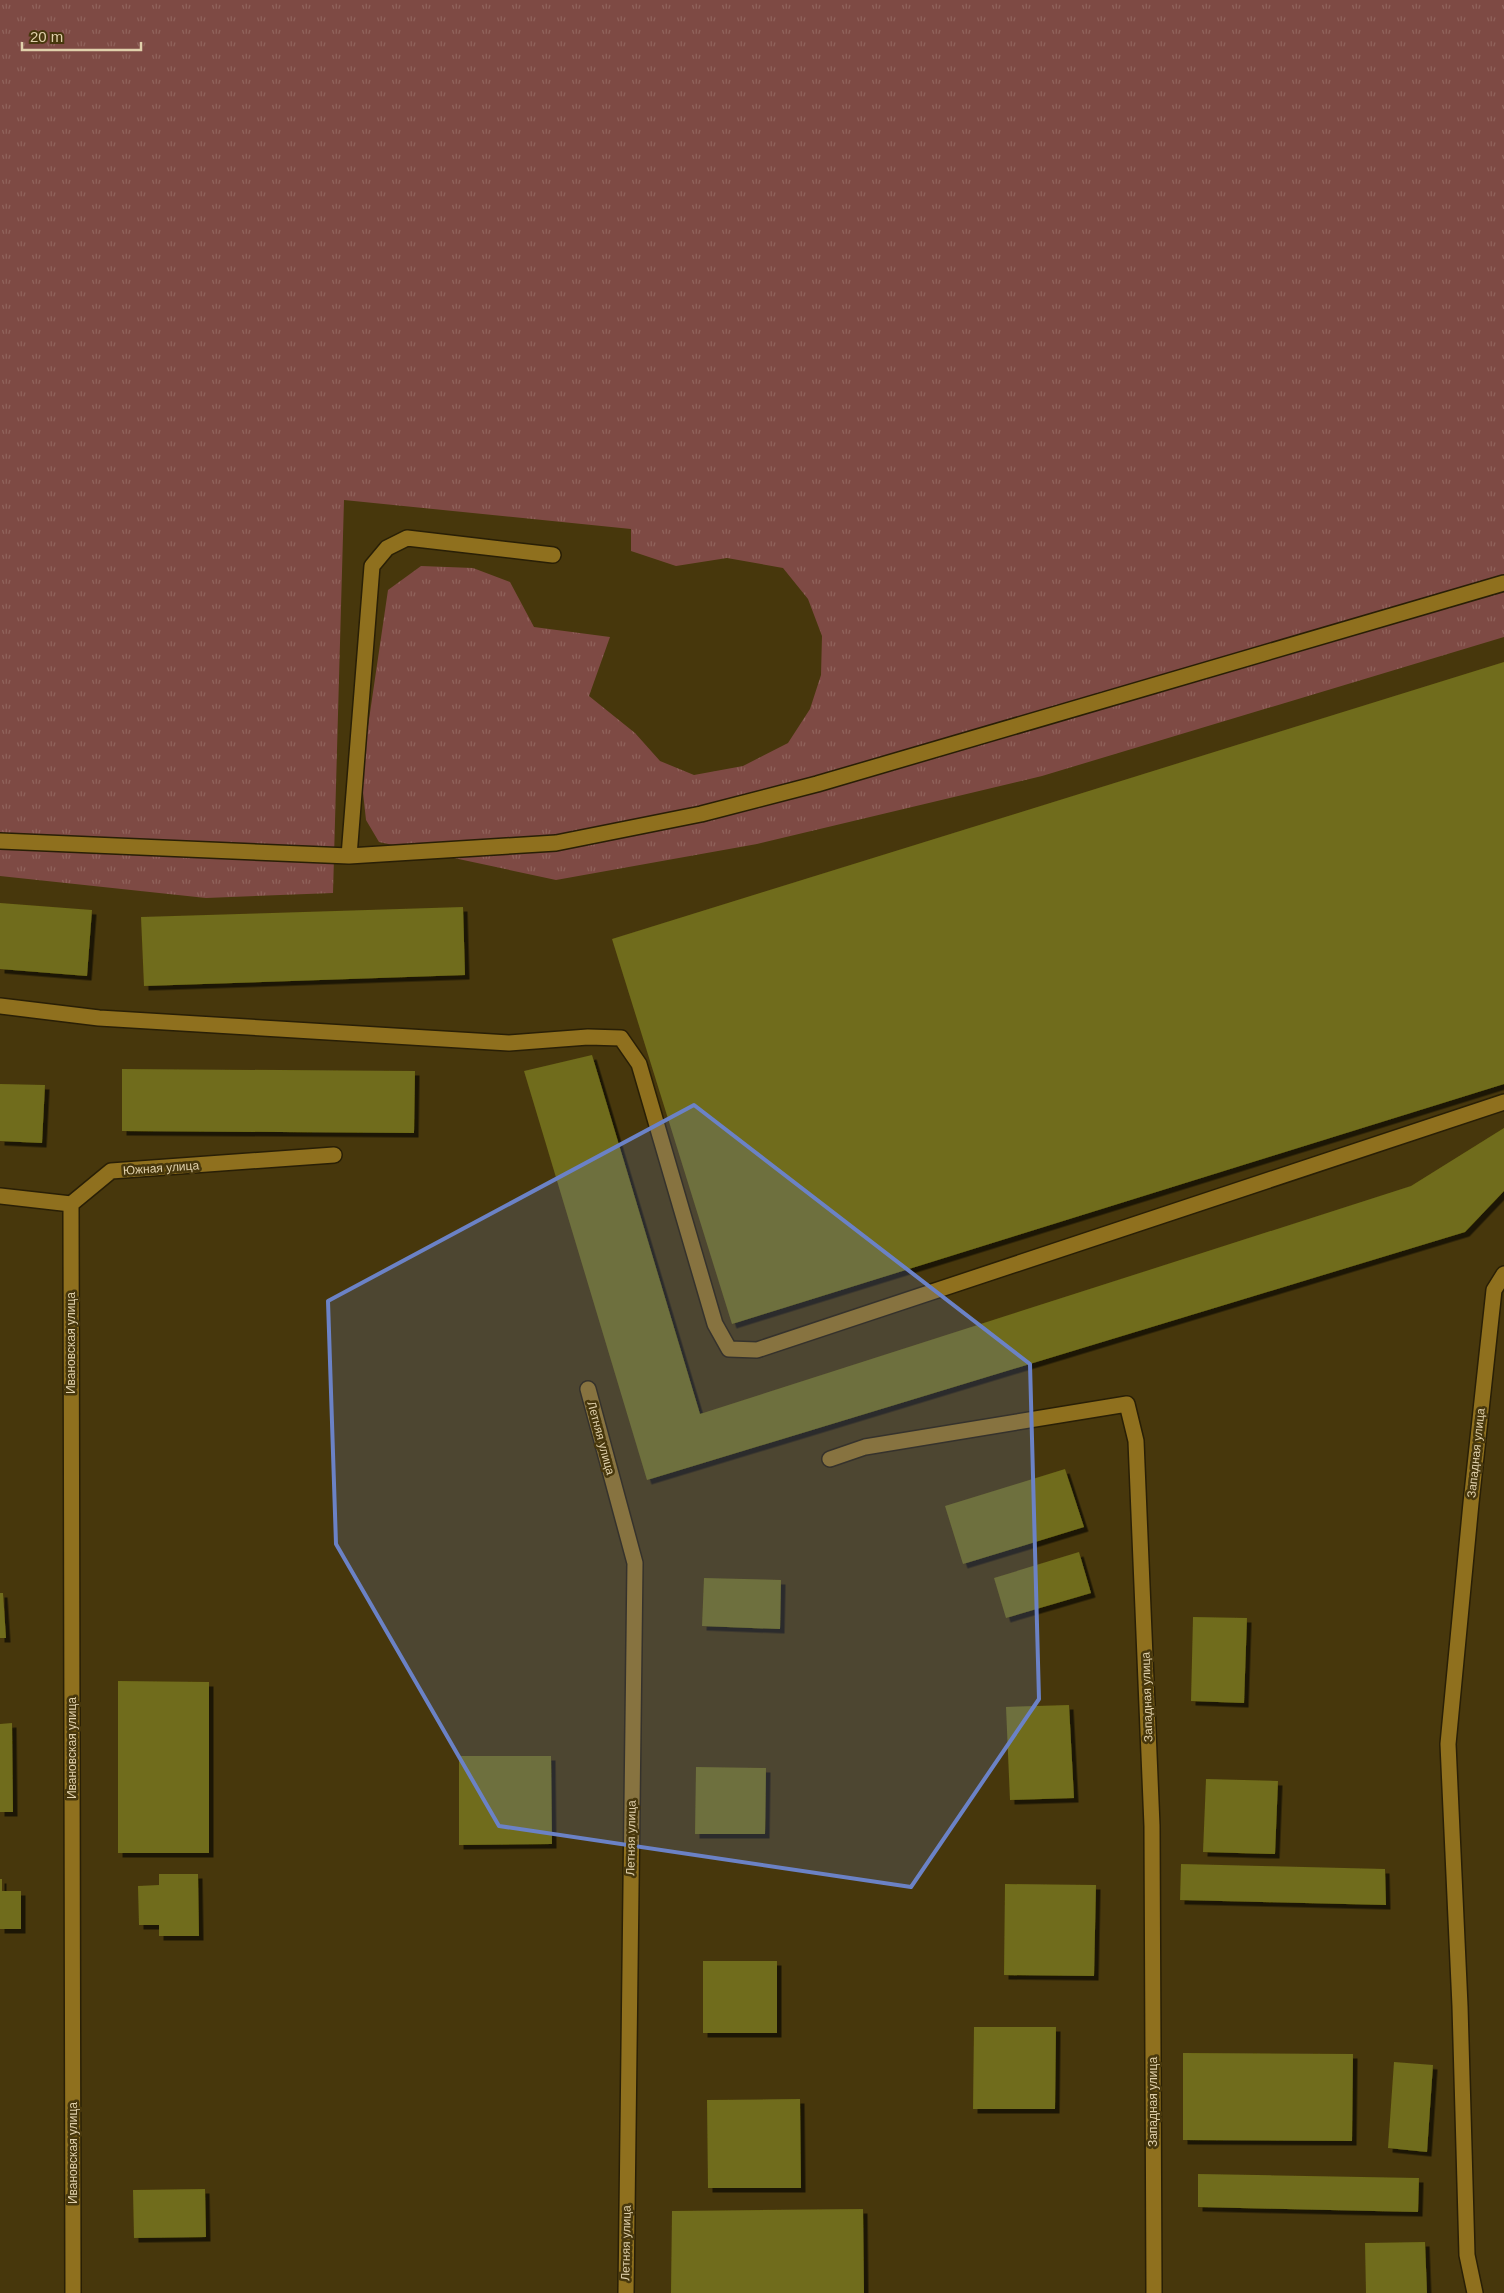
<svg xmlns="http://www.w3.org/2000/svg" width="1504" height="2293" font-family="Arial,sans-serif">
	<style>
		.grass { fill: url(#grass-tufts) }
		.building { fill: #6f6c1a; filter: url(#shadow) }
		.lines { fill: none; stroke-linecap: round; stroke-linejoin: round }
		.minor-casing { stroke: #291f06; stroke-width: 18 }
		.minor { stroke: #8f701e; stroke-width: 15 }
		.marked { fill: #6b82c6; fill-opacity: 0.2; stroke: #6b82c6; stroke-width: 4; stroke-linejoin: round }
		.labels { text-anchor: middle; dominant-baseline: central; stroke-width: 5; stroke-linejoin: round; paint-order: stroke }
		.street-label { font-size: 12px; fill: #e0d0ab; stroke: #47370c }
	</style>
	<defs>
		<pattern id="grass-tufts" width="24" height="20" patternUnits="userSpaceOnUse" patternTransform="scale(1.25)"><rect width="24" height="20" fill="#7e4a44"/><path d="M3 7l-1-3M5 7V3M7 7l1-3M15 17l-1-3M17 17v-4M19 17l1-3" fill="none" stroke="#90635c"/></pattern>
		<filter id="shadow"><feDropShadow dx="4.5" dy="4.5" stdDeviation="0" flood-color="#0009"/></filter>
	</defs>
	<rect width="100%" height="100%" fill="#47370c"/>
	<path class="grass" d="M0 0H1504V637L1042 776 757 844 556 880 379 842 366 820 361 774 388 590 421 566 473 568 510 582 534 627 610 637 589 696 635 733 660 761 694 775 743 766 788 743 810 709 821 675 822 636 808 599 783 568 727 558 676 566 631 551V529L344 500 333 893 206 898 0 876Z"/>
	<path class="building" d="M1504 662V1084L732 1324 612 939Z
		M0 903 92 910 87 976 0 969Z
		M463 907 465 975 144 986 141 917Z
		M592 1055 700 1414 1411 1186 1504 1128V1191L1465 1232 647 1480 524 1071Z
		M122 1069 415 1071 414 1133 122 1131Z
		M0 1084 45 1085 42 1143 0 1141Z
		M1065 1469 1084 1527 963 1564 945 1506Z
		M1079 1552 1091 1593 1006 1618 994 1578Z
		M704 1578 781 1580 780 1629 702 1626Z
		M0 1593H3L6 1638H0Z
		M1193 1617 1247 1618 1244 1703 1191 1701Z
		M118 1681 209 1682V1853H118Z
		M1069 1705 1074 1798 1010 1800 1006 1707Z
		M12 1723 13 1812H0V1724Z
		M459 1756H551L552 1844 459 1845Z
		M696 1767 766 1768 765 1834H695Z
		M1206 1779 1278 1781 1275 1854 1203 1852Z
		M1181 1864 1385 1869 1386 1905 1180 1900Z
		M159 1874H198L199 1936H159V1925H139L138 1886 159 1885Z
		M0 1879H2V1891H21V1929H0Z
		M1005 1884 1096 1885 1094 1976 1004 1975Z
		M703 1961H777V2033H703Z
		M974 2027H1056L1055 2109H973Z
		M1183 2053 1353 2054 1352 2141 1183 2140Z
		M1394 2062 1433 2065 1427 2152 1388 2148Z
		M800 2099 801 2188H708L707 2100Z
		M1198 2174 1419 2178 1418 2212 1198 2207Z
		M205 2189 206 2237 134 2238 133 2190Z
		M863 2209 864 2293H671L672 2211Z
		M1425 2242 1427 2293H1366L1365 2243Z"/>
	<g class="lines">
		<defs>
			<path id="minor" d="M0 841 349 856 556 843 701 814 817 784 1504 583
				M349 856 372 566 387 548 407 538 553 555
				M0 1006 99 1018 509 1043 588 1037 621 1038 639 1064 715 1324 729 1349 757 1350 1504 1102
				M0 1196 71 1204 111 1171 334 1155
				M71 1204 73 2293
				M588 1389 635 1563 626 2293
				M830 1459 865 1447 1127 1404 1136 1441 1152 1826 1154 2293
				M1475 2293 1467 2255 1460 2006 1448 1744 1471 1503 1494 1290 1504 1274"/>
		</defs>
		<use href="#minor" class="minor-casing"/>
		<use href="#minor" class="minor"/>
	</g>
	<path class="marked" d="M694 1105 1030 1364 1039 1699 911 1887 499 1826 336 1544 328 1301Z"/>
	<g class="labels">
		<g class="street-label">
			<text transform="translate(161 1168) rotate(-4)">Южная улица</text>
			<text transform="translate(71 1343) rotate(-90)">Ивановская улица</text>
			<text transform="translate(601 1438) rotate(75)">Летняя улица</text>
			<text transform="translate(1476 1453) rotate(-84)">Западная улица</text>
			<text transform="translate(1147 1697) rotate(-92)">Западная улица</text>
			<text transform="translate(72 1748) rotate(-90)">Ивановская улица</text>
			<text transform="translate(631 1838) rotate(-89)">Летняя улица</text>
			<text transform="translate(1153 2102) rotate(-90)">Западная улица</text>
			<text transform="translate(73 2153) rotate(-90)">Ивановская улица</text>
			<text transform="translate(626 2243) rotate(-89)">Летняя улица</text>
		</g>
	</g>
	<path d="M22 42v8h119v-8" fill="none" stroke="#e0d0ab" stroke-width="2.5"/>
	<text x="30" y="42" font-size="15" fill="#e0d0ab" stroke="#47370c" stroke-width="4" paint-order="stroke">20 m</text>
</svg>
